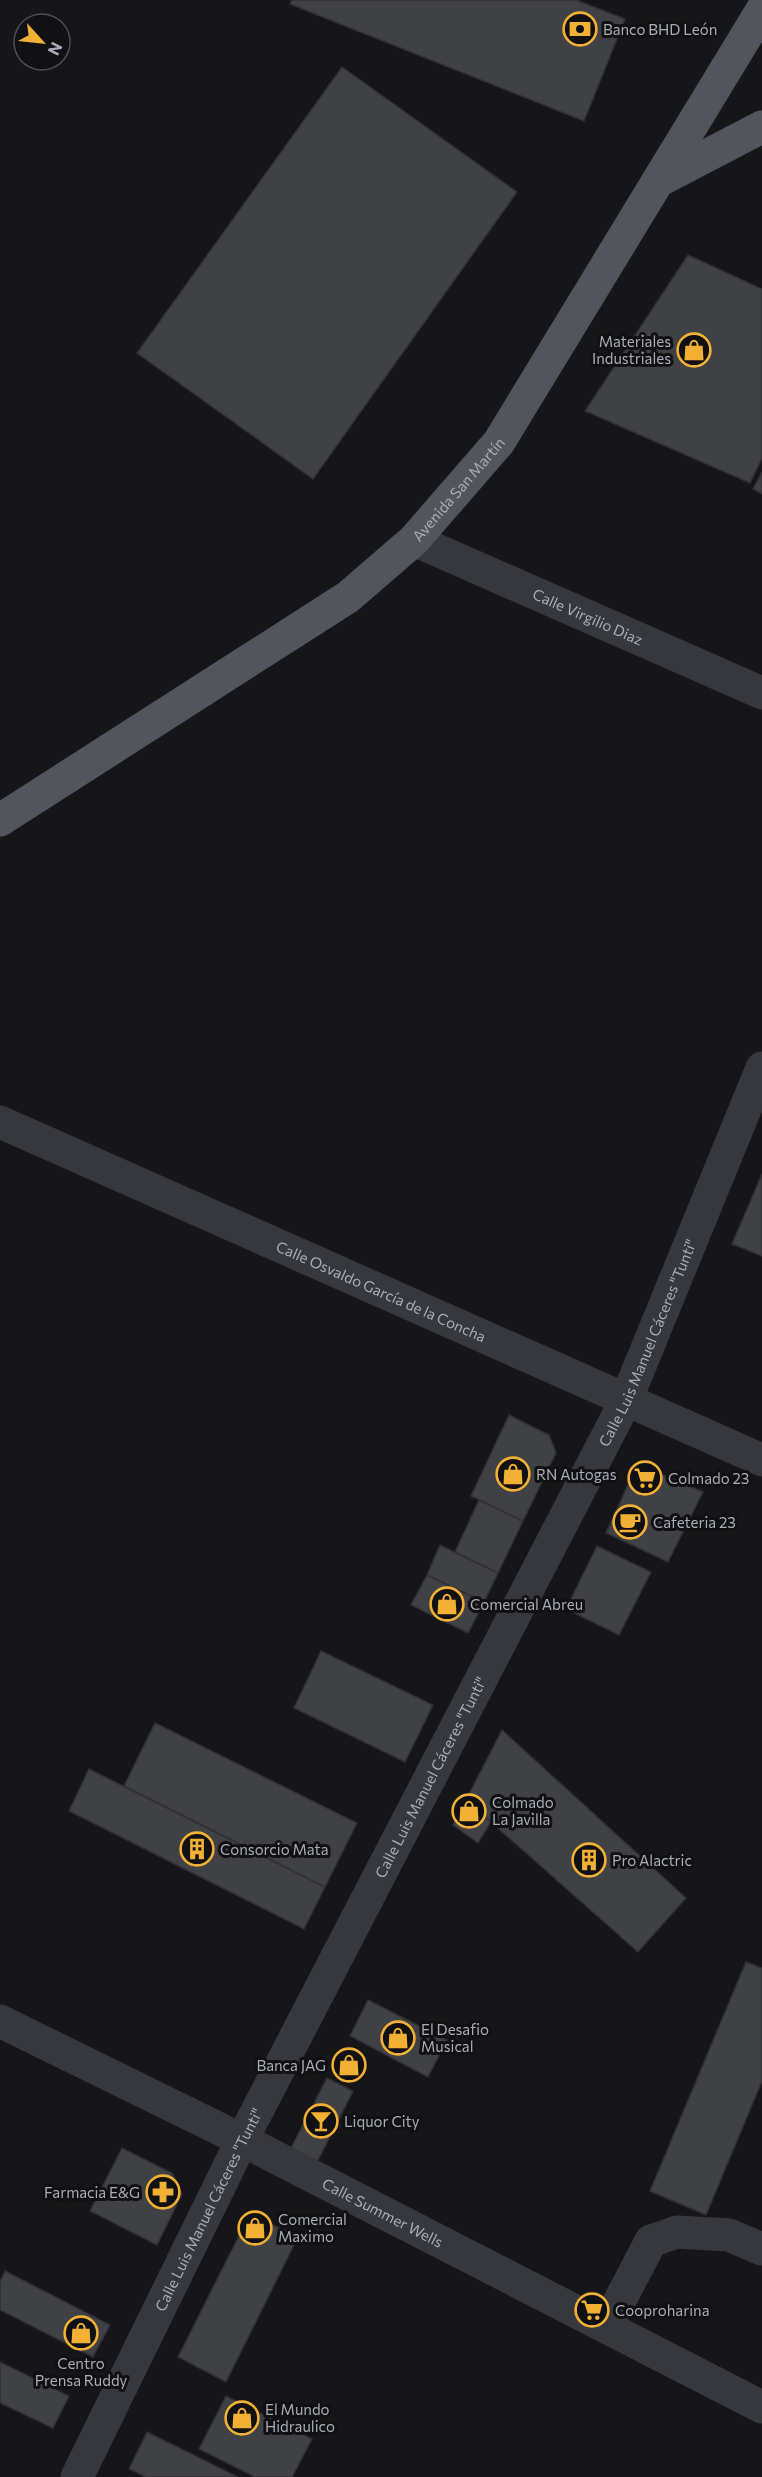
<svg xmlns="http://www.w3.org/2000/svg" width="762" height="2477" font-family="Commissioner,sans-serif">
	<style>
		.building { fill: #404145; stroke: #303034; stroke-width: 1.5 }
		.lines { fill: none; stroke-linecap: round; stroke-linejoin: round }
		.minor { stroke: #37383d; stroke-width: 33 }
		.major { stroke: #53555c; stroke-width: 33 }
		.labels { text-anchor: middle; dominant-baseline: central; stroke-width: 6; stroke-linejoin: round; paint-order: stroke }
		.poi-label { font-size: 15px; fill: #a8adb8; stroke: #111113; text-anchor: start }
		.street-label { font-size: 15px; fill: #a8adb8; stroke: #111113 }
	</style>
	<rect width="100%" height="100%" fill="#161618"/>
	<path class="building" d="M292 0H576L625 19 584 121 290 4Z
		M342 67 517 192 313 479 137 353Z
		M688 255 762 289V458L750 483 585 411Z
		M762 472V494L753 489Z
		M762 1174V1256L732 1244Z
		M509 1415 549 1435 556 1453 523 1521 471 1496Z
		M641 1469H649L703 1492 668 1562 606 1533 632 1476Z
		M479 1500 523 1521 498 1573 455 1552Z
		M440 1545 498 1573 484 1602 427 1575Z
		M597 1546 651 1572 619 1635 566 1609Z
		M427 1575 484 1602 468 1633 411 1605Z
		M321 1651 433 1705 405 1762 294 1708Z
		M155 1723 357 1823 325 1887 124 1786Z
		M502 1730 686 1898 638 1952 466 1800Z
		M89 1769 325 1887 304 1929 69 1811Z
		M466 1800 491 1822 478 1843 453 1825Z
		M746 1962 762 1968V2081L706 2215 650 2191Z
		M368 2000 447 2040 428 2077 350 2036Z
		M341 2053 363 2064 356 2077 334 2066Z
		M327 2078 353 2091 313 2170 289 2152Z
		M122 2148 172 2173 182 2194 157 2245 90 2211Z
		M256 2217 298 2237 226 2382 178 2357 248 2218Z
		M5 2271 110 2325 93 2357 0 2310V2282Z
		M0 2362 69 2396 53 2428 0 2403Z
		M226 2396 312 2439 292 2477H255L199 2449Z
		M147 2432 238 2477H146L129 2469Z"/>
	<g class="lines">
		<g class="minor">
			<path id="s1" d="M414 540 762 693"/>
			<path id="s2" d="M0 1122 762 1460"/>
			<path id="s3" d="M0 2021 242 2140 762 2407"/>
			<path d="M606 2327 651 2241 677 2232 729 2235 762 2249"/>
			<path id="s4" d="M77 2477 242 2140 626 1400 762 1068"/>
		</g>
		<g class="major">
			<path d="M658 181 762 127"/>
			<path id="s5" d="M0 820 348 597 414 540 499 442 762 10"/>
		</g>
	</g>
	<defs>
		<symbol id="bank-ring" viewBox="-11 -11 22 22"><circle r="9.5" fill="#111113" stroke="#f2b134" stroke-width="1.5"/><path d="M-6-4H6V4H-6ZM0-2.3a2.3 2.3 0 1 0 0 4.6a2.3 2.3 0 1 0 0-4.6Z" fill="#f2b134"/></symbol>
		<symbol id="shop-ring" viewBox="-11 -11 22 22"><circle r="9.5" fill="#111113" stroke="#f2b134" stroke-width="1.5"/><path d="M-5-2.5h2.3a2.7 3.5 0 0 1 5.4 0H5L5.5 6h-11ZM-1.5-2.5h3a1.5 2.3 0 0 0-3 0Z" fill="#f2b134"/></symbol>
		<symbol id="supermarket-ring" viewBox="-11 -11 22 22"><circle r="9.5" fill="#111113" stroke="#f2b134" stroke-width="1.5"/><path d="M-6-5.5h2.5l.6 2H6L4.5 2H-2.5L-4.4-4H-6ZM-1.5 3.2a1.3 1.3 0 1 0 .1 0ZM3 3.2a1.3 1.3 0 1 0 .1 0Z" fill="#f2b134"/></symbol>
		<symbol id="cafe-ring" viewBox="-11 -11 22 22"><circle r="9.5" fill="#111113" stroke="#f2b134" stroke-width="1.5"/><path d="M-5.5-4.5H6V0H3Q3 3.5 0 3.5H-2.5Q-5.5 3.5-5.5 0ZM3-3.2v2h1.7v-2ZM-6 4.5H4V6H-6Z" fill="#f2b134"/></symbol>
		<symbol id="building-ring" viewBox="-11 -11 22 22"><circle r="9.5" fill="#111113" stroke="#f2b134" stroke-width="1.5"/><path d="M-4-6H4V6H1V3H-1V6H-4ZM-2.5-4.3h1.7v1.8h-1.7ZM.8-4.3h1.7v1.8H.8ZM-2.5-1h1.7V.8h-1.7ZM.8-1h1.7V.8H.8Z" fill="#f2b134"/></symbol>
		<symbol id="bar-ring" viewBox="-11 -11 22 22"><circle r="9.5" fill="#111113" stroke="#f2b134" stroke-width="1.5"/><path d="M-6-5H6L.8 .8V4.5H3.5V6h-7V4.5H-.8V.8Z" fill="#f2b134"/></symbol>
		<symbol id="pharmacy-ring" viewBox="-11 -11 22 22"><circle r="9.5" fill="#111113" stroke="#f2b134" stroke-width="1.5"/><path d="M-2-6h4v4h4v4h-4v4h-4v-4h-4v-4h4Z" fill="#f2b134"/></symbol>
	</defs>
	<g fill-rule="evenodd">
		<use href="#bank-ring" x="561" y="10" width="38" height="38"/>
		<use href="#shop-ring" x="675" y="331" width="38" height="38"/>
		<use href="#shop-ring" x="494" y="1455" width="38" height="38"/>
		<use href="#supermarket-ring" x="626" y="1459" width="38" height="38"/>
		<use href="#cafe-ring" x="611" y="1503" width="38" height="38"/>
		<use href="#shop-ring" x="428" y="1585" width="38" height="38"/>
		<use href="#shop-ring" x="450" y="1792" width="38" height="38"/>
		<use href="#building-ring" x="178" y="1830" width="38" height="38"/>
		<use href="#building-ring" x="570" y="1841" width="38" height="38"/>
		<use href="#shop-ring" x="379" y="2019" width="38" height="38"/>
		<use href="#shop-ring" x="330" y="2046" width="38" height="38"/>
		<use href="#bar-ring" x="302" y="2102" width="38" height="38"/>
		<use href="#pharmacy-ring" x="144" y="2173" width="38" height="38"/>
		<use href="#shop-ring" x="236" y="2209" width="38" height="38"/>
		<use href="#supermarket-ring" x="573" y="2291" width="38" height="38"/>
		<use href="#shop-ring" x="62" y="2314" width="38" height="38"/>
		<use href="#shop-ring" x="223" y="2399" width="38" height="38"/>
	</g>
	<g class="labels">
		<g class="poi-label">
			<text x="603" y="29">Banco BHD León</text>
			<text x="671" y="341" text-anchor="end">Materiales<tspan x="671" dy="17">Industriales</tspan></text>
			<text x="536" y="1474">RN Autogas</text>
			<text x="668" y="1478">Colmado 23</text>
			<text x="653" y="1522">Cafeteria 23</text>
			<text x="470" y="1604">Comercial Abreu</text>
			<text x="492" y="1802">Colmado<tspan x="492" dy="17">La Javilla</tspan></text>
			<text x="220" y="1849">Consorcio Mata</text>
			<text x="612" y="1860">Pro Alactric</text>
			<text x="421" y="2029">El Desafio<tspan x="421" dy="17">Musical</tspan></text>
			<text x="326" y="2065" text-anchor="end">Banca JAG</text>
			<text x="344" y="2121">Liquor City</text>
			<text x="140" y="2192" text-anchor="end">Farmacia E&amp;G</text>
			<text x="278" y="2219">Comercial<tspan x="278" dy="17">Maximo</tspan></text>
			<text x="615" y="2310">Cooproharina</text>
			<text x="81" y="2363" text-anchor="middle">Centro<tspan x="81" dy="17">Prensa Ruddy</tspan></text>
			<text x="265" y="2409">El Mundo<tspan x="265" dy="17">Hidraulico</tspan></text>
		</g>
		<g class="street-label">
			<text stroke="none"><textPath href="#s5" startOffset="568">Avenida San Martín</textPath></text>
			<text stroke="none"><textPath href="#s1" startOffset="190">Calle Virgilio Diaz</textPath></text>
			<text stroke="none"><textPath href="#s2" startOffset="417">Calle Osvaldo García de la Concha</textPath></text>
			<text stroke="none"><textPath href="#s4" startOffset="1270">Calle Luis Manuel Cáceres "Tunti"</textPath></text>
			<text stroke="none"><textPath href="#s4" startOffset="784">Calle Luis Manuel Cáceres "Tunti"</textPath></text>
			<text stroke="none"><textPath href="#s4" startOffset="298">Calle Luis Manuel Cáceres "Tunti"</textPath></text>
			<text stroke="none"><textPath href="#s3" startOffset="428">Calle Summer Wells</textPath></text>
		</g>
	</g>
	<g transform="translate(42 42) rotate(117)"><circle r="28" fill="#111113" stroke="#4d4f55" stroke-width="1.5"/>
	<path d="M0-4.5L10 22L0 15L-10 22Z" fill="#f2b134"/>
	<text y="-9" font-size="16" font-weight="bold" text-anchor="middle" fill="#a8adb8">N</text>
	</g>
</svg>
